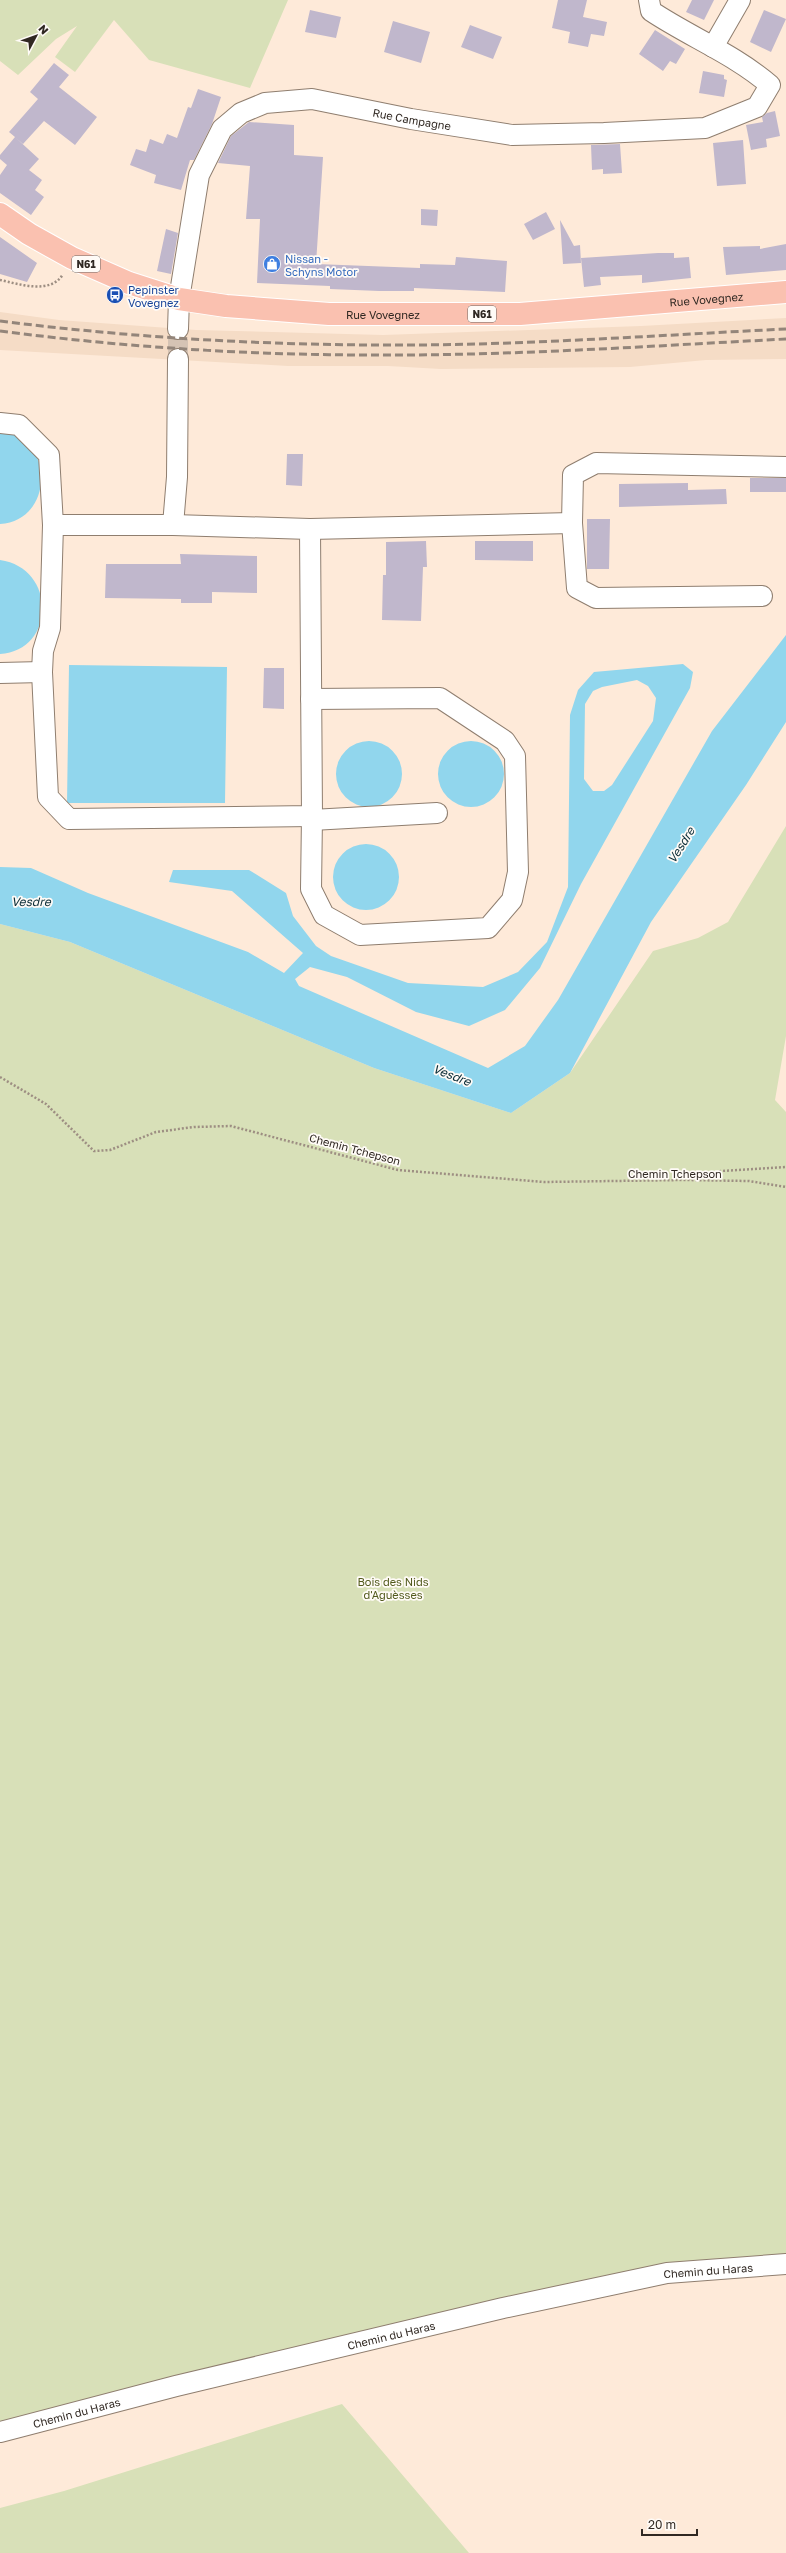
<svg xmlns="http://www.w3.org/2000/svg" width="786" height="2553" font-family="'Golos Text',sans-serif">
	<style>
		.built { fill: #f5dcc6 }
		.green { fill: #d8e0b8 }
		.water { fill: #91d6ed; fill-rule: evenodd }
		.building { fill: #c0b7cc }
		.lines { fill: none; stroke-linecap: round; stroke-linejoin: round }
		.minor-tunnel { stroke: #d5c3b4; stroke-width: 20; stroke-dasharray: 20 10; stroke-linecap: butt }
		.minor-casing { stroke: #8f7e6f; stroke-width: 22 }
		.major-casing { stroke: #fff; stroke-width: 24 }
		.path { stroke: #9d8e82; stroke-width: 2.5; stroke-dasharray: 2 2; stroke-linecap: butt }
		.minor { stroke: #fff; stroke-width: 20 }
		.major { stroke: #fac1b0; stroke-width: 22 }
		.rail { stroke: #93857a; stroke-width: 3; stroke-dasharray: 8 4; stroke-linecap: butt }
		.labels { text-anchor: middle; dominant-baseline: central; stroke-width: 3.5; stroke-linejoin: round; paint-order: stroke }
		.shield { fill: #fffbf7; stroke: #6e6762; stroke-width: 1 }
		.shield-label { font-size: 10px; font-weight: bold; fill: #302822 }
		.street-label { font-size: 11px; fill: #302822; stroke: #fffbf7 }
		.shop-label { font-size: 11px; fill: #366cbe; stroke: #fffbf7; text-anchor: start }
		.transit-label { font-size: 11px; fill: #164399; stroke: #fffbf7; text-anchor: start }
		.park-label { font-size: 11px; fill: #535b1e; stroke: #fffbf7 }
		.water-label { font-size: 12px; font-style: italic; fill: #0c2e38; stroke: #fffbf7 }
	</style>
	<rect width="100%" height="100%" fill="#feead9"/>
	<path class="built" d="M0 312 59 320 196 330 383 335 641 326 786 318V359L706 360 630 367 441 369 388 366H288L0 350Z"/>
	<path class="green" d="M0 0H288L250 88 149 60 114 20 75 72 55 57 77 26 56 39 18 75 0 61Z
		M786 826V1036L775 1100 786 1112V2260L655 2269 0 2422V924L70 942 374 1068 511 1113 570 1073 653 951 698 938 728 922Z
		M342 2404 469 2553H0V2508L64 2491Z"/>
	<path class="water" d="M0 430C56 437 54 521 0 524Z
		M0 560C57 568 56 651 0 654Z
		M786 635V722L746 785 651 922 570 1073 511 1113 374 1068 70 942 0 924V867L31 868 88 893 248 952 284 973 303 953 232 891 169 882 173 870H249L286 893 293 916 316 946 331 956 408 983 483 987 518 972 547 942 568 887 570 715 578 690 594 672 683 664 693 672 690 688 581 884 540 968 505 1010 469 1026 416 1012 347 977 310 967 295 979 299 986 488 1068 525 1046 558 1000 712 731ZM637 680 648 686 656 698 653 721 612 785 604 791H593L584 779 585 704 593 691 602 687Z
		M69 665 227 667 225 803H67Z
		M336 774a33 33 0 1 1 66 0a33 33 0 1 1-66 0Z
		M438 774a33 33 0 1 1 66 0a33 33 0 1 1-66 0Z
		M333 877a33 33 0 1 1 66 0a33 33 0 1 1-66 0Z"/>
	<path class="building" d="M558 0H587L583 17 607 22 604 36 591 34 588 47 568 43 570 32 552 28Z
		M692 0H714L704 20 686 12Z
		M310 10 341 17 336 38 305 32Z
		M764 10 786 19 771 52 750 42Z
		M393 21 430 32 421 63 384 52Z
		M470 25 502 37 493 59 461 47Z
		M655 30 685 49 676 64 670 61 663 71 639 54Z
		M54 63 69 75 59 87 97 117 75 145 44 121 23 144 16 138 39 159 29 170 42 180 35 190 44 197 31 215 0 193V175L7 165 0 159V155L15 137 9 132 38 99 30 92Z
		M703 71 724 75V79L727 80 724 97 699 93Z
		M198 89 221 97 212 124 194 160H190L181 190 154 183 156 175 130 165 136 149 146 152 150 139 163 144 167 134 177 138 188 107 191 108Z
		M775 111 780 136 766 139 767 147 751 150 746 125 763 122 762 117 767 113Z
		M249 122 294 125V155L323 157 316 264 420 268V264L455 265 456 257 507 261 505 292 414 288V291H379L330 289V286L257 283 260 219H246L250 166 218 163 231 136Z
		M743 140 746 184 717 186 713 143Z
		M620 144 622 173 603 174V169L592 170 591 145Z
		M421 209 438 210 437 226 421 225Z
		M546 212 555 229 533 240 524 224Z
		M560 220 574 246 580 245 581 263 563 264Z
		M166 229 178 233 171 274 157 271Z
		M0 237 37 263 27 282 0 274Z
		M786 244V270L726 275 723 247 760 246V249Z
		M658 253H674V258L689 257 691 278 642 283V275L600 277 601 285 584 287 581 258Z
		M287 454H303L302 486 286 485Z
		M750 478H786V492H750Z
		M688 483V490L726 489 727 504 619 507V484Z
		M587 519H610L609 569H587Z
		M426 541 427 567H423L421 621 382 620 383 575H386V542Z
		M475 541H533V561L475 560Z
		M180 554 257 556V593L212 592V603H181V599L105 598 106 564H181Z
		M264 668H284V709L263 708Z"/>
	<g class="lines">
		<path class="minor-tunnel" d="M178 359V329"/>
		<defs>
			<g id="minor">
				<path d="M713 47 740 0"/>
				<path id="s1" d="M178 329 179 299 199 175 222 129 241 113 265 103 312 99 411 119 512 135 604 133 705 128 757 107 770 85C734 54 690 37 651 11L649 0"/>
				<path d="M0 423 19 425 49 455 53 525H173L177 477 178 359"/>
				<path d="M572 523 577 588 596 598 762 596"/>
				<path d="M53 525 50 628 43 651 42 672 48 797 69 819 312 816 310 529 173 525"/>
				<path d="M310 529 572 523 573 475 596 463 786 467"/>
				<path d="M0 673 42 672"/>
				<path d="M311 699 440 698 505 741 515 756 518 872 512 900 488 928 360 935 324 915 311 889 312 816"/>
				<path d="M312 820 437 813"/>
				<path id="s2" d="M0 2432 176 2386 503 2308 667 2273 786 2264"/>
			</g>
			<g id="major">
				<path id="s3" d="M0 214 29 234 72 258 129 283 179 299 226 306 329 314H520L786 292"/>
			</g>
		</defs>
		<use href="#minor" class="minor-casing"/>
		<use href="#major" class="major-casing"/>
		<path class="path" d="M0 280C19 284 51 295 63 274
			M0 1077 46 1104 94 1151 110 1150 156 1132 194 1127 231 1126 398 1170 544 1182 684 1180 749 1181 786 1187
			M688 1179 721 1171 786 1167"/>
		<use href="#minor" class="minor"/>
		<use href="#major" class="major"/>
		<path class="rail" d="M0 321C158 341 318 348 478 344 581 341 683 334 786 329
			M0 331C123 347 247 355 371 355 509 356 648 346 786 339"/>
	</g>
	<defs>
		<symbol id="shop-disc" viewBox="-11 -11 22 22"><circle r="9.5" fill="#3f7fe0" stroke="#fffbf7"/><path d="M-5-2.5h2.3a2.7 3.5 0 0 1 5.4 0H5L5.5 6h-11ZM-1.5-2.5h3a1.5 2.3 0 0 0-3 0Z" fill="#fff"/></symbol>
		<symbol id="bus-disc" viewBox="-11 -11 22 22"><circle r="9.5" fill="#1a4fb4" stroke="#fffbf7"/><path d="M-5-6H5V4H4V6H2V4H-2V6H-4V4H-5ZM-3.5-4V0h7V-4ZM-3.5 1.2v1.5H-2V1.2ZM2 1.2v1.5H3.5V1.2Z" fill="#fff"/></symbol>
	</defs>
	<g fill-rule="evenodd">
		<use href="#shop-disc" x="262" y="254" width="20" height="20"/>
		<use href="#bus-disc" x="105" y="285" width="20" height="20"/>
	</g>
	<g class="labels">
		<g class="shield">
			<rect x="72" y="256" width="28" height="16" rx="3"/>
			<rect x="468" y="306" width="28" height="16" rx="3"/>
		</g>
		<g class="shield-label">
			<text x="86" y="264">N61</text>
			<text x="482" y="314">N61</text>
		</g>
		<g class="street-label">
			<text stroke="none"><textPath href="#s1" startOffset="407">Rue Campagne</textPath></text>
			<text stroke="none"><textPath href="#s3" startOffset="728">Rue Vovegnez</textPath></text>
			<text stroke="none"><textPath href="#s3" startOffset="404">Rue Vovegnez</textPath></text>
			<text transform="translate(355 1149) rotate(15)">Chemin Tchepson</text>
			<text x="675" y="1173">Chemin Tchepson</text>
			<text stroke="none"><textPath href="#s2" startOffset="727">Chemin du Haras</textPath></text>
			<text stroke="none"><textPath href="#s2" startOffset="403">Chemin du Haras</textPath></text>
			<text stroke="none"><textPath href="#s2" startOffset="79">Chemin du Haras</textPath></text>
		</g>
		<g class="shop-label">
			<text x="285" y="258">Nissan -<tspan x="285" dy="13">Schyns Motor</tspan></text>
		</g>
		<g class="transit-label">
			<text x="128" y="289">Pepinster<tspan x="128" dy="13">Vovegnez</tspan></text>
		</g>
		<g class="park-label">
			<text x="393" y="1581">Bois des Nids<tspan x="393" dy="13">d'Aguèsses</tspan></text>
		</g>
		<g class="water-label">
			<text transform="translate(681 845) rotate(-58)">Vesdre</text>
			<text x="31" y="901">Vesdre</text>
			<text transform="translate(452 1075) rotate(21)">Vesdre</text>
		</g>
	</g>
	<g transform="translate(36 36) rotate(49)" stroke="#fffbf7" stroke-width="3" paint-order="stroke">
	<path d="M0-3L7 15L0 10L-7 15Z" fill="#302822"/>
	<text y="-6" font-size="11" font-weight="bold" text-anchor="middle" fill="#302822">N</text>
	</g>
	<path d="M642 2529v6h55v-6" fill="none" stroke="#302822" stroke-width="2"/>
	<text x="648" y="2529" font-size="12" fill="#302822" stroke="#fffbf7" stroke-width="3" paint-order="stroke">20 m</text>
</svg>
